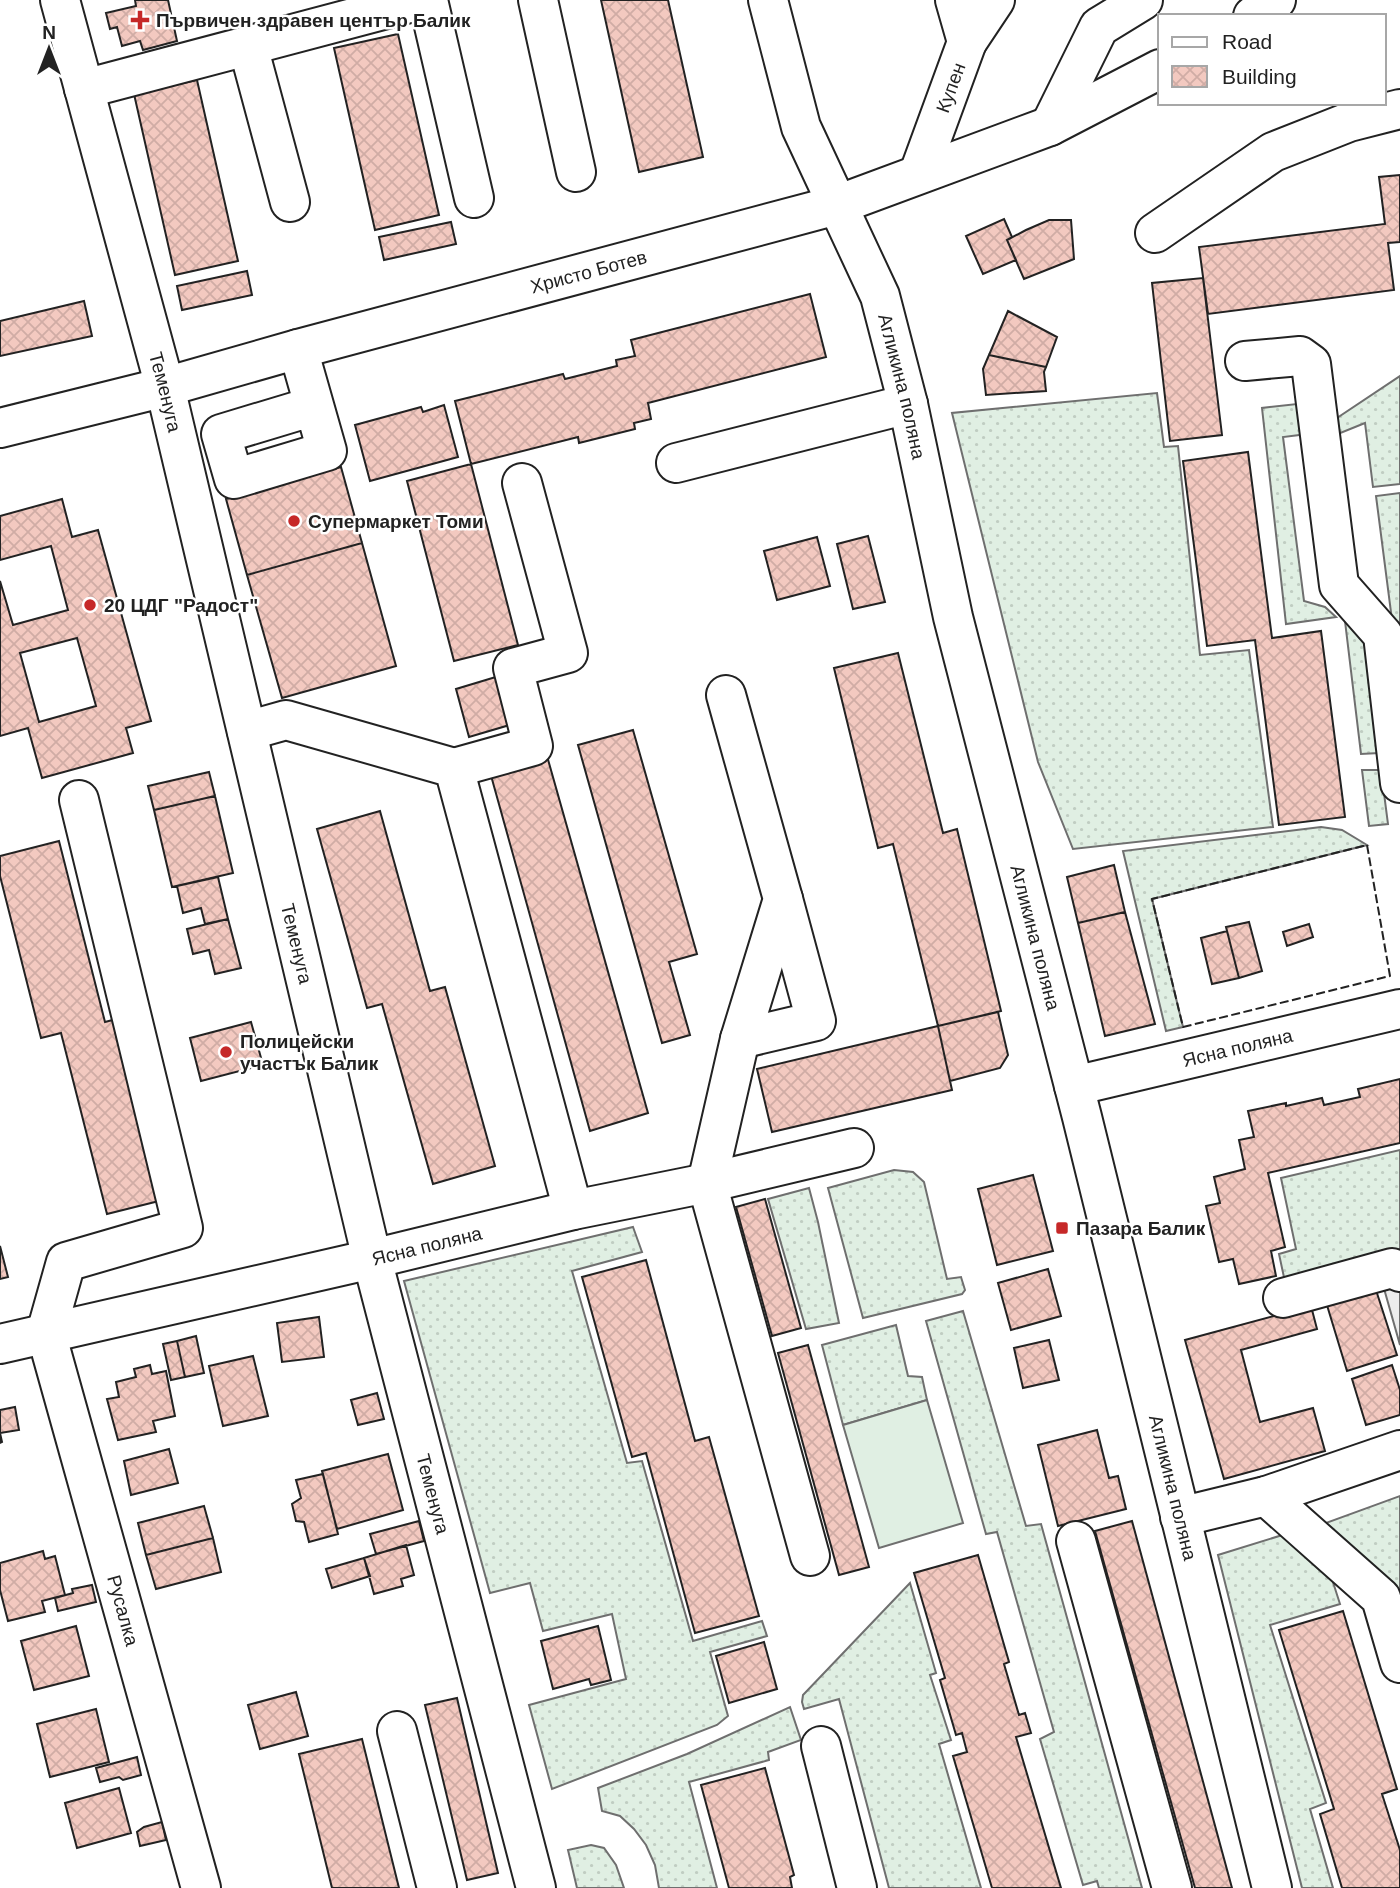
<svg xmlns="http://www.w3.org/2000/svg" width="1400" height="1888" font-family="Arial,sans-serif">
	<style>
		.grass { fill: url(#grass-dots); stroke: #6f6f6f; stroke-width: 2 }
		.garden { fill: #e0efe3; stroke: #6f6f6f; stroke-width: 2 }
		.parking { fill: #ededed; stroke: #6f6f6f; stroke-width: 2 }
		.building { fill: url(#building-cross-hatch); stroke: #222; stroke-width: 2; fill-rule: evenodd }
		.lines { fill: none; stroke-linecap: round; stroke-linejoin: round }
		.minor-casing { stroke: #222; stroke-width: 42 }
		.minor { stroke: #fff; stroke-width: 38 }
		.fence { stroke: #222; stroke-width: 2; stroke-dasharray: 9 3.5; stroke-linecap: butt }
		.poi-dot { fill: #c62828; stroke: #fff; stroke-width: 2.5 }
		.labels { text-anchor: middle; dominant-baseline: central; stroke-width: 5; stroke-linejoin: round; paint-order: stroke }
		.poi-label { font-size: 19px; font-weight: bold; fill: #222; stroke: #fff; text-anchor: start }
		.street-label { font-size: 19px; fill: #222; stroke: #fff }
	</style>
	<defs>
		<pattern id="grass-dots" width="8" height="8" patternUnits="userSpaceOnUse" patternTransform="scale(1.75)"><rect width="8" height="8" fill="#e0efe3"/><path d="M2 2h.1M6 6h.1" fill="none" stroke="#c0cdc2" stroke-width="1.8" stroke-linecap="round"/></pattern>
		<pattern id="building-cross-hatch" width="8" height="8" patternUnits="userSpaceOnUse" patternTransform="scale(1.75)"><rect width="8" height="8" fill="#f3c9c0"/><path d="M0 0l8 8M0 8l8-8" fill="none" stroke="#d0aca5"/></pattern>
	</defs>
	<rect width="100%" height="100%" fill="#fff"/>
	<path class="grass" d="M1400 376V484L1373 487 1365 423 1333 436 1334 420Z
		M1157 393 1164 447 1178 446 1200 655 1249 650 1273 827 1073 849 1038 762 952 413Z
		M1306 403 1307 434 1283 437 1304 601 1325 607 1336 617 1286 624 1262 408Z
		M1400 493V627H1393L1392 620 1376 496Z
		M1345 621 1365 642 1379 753 1361 754Z
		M1362 770H1381L1388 824 1369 826Z
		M1321 827 1342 830 1367 845 1152 899 1183 1027 1166 1031 1123 851Z
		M1400 1150V1255L1285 1282 1279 1254 1296 1249 1281 1178Z
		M894 1170 913 1172 924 1182 947 1279 961 1277 965 1290 962 1294 863 1318 828 1188Z
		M809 1188 818 1222 839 1323 806 1329 768 1199Z
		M633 1227 642 1252 572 1271 627 1463 642 1461 693 1641 762 1621 767 1636 710 1652 728 1716 717 1725 552 1789 529 1705 626 1679 612 1614 543 1631 530 1583 490 1593 404 1281Z
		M963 1311 1026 1526 1041 1524 1142 1888H1099L1097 1881 1083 1885 1040 1739 1054 1732 997 1532 986 1534 926 1321Z
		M896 1325 908 1376 922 1377 927 1400 843 1425 822 1345Z
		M1400 1496V1592L1323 1524Z
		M1289 1533 1331 1576 1340 1604 1270 1625 1326 1803 1310 1809 1333 1888H1302L1218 1555Z
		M910 1583 936 1673 930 1675 951 1740 939 1744 981 1888H889L839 1699 804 1709 802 1702 803 1695Z
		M790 1707 801 1740 768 1752 769 1760 689 1782 717 1888H659L655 1865 646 1845 634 1829 620 1816 602 1811 598 1788 687 1754Z
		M591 1845 604 1848 616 1865 624 1888H577L568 1850Z"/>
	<path class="garden" d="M927 1400 963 1523 879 1548 843 1425Z"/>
	<path class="parking" d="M1400 1273V1345L1381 1278Z"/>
	<path class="building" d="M135 0H168L177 41 143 50 140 41 122 46 117 27 110 29 106 13 136 6Z
		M601 0H668L703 157 639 172Z
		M398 34 439 215 375 230 334 48Z
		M197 80 238 261 175 275 134 94Z
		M1400 175V242L1388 243 1394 290 1208 314 1199 247 1385 224 1379 177Z
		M1004 219 1012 237 1007 240 1016 260 983 274 966 236Z
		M1049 220H1071L1074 259 1024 279 1007 240 1026 230Z
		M451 222 456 244 384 260 379 237Z
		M247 271 252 295 182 310 177 286Z
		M1203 278 1222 435 1170 441 1152 283Z
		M810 294 826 357 648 403 651 419 634 423 635 429 579 443 578 437 471 464 455 401 563 374 565 379 617 366 616 360 635 356 631 340Z
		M84 301 92 336 0 356V321Z
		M1008 311 1057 337 1046 367 989 355Z
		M989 355 1046 367 1044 372 1046 391 986 395 983 369Z
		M444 405 458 457 370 481 355 425 421 407 423 412Z
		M1248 452 1272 638 1321 631 1345 817 1279 825 1255 640 1207 646 1183 461Z
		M471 464 518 645 454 661 407 481Z
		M341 467 362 543 247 575 226 499Z
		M62 499 72 537 98 530 151 721 126 728 133 753 42 778 28 728 0 736V581L13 625 68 610 51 546 0 560V516ZM77 638 96 706 39 722 20 653Z
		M868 536 885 602 853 609 837 544Z
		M817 537 830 586 777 600 764 551Z
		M362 543 396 666 282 698 247 575Z
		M898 653 943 833 957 829 1001 1011 938 1026 893 844 878 848 834 668Z
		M499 676 513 724 469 737 456 689Z
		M633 730 697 954 669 962 690 1035 662 1043 578 745Z
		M547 756 648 1113 590 1131 490 772Z
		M209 772 215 796 154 810 148 786Z
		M215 796 233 873 172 887 154 810Z
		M380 811 430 991 445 987 495 1166 433 1184 382 1004 367 1008 317 829Z
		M59 841 105 1022 124 1017 171 1198 107 1214 61 1033 41 1038 0 876V856Z
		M1114 865 1125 912 1078 923 1067 877Z
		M218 877 228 919 205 924 201 908 183 913 177 886Z
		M1125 912 1155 1024 1105 1036 1078 923Z
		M228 919 241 968 215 974 209 950 193 954 187 929Z
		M1249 922 1262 971 1239 978 1226 927Z
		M1309 924 1313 937 1287 946 1283 932Z
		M1227 931 1239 978 1212 984 1201 938Z
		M998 1012 1008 1055 1000 1068 950 1081 938 1026Z
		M251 1022 263 1065 201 1081 190 1038Z
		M938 1026 952 1090 772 1132 757 1069Z
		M1400 1079V1143L1268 1173 1285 1247 1271 1251 1276 1276 1239 1284 1233 1259 1219 1262 1206 1206 1220 1203 1214 1177 1245 1169 1239 1140 1254 1137 1248 1111 1286 1103V1106L1322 1098 1324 1105 1360 1097 1358 1089Z
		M1033 1175 1053 1251 997 1265 978 1189Z
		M765 1199 801 1328 772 1336 736 1207Z
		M0 1246 8 1277 0 1279Z
		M646 1260 695 1441 709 1437 759 1616 695 1633 646 1453 632 1457 582 1277Z
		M1048 1269 1061 1316 1011 1330 998 1283Z
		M1375 1287 1397 1355 1347 1371 1326 1302Z
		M1311 1306 1317 1329 1241 1350 1260 1422 1313 1408 1325 1451 1224 1479 1185 1340Z
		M319 1317 324 1357 282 1362 277 1323Z
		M196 1336 204 1373 185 1377 177 1341Z
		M1049 1340 1059 1380 1023 1388 1014 1348Z
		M177 1341 185 1377 171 1380 163 1344Z
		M808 1345 869 1567 839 1575 778 1353Z
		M253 1356 268 1416 223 1426 209 1366Z
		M150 1365 152 1374 166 1371 175 1416 153 1421 156 1432 118 1440 107 1399 119 1397 116 1382 136 1377 134 1369Z
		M1392 1365 1400 1390V1415L1366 1425 1352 1379Z
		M377 1393 384 1419 358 1425 351 1400Z
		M15 1407 19 1430 0 1433 2 1442 0 1443V1410Z
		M1097 1430 1109 1478 1118 1476 1126 1509 1058 1526 1038 1445Z
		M169 1449 178 1483 131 1495 124 1461Z
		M388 1454 403 1510 337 1529 322 1471Z
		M323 1474 338 1534 309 1542 304 1522 296 1521 292 1504 301 1498 296 1480Z
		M204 1506 213 1538 146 1555 138 1523Z
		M419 1521 424 1541 376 1554 370 1534Z
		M1132 1521 1232 1888H1195L1095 1531Z
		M213 1538 221 1572 156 1589 146 1555Z
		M406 1545 414 1575 401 1579 403 1586 374 1594 364 1558Z
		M43 1551 45 1559 55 1556 65 1595 42 1601 45 1612 8 1621 0 1590V1563Z
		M978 1555 1009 1662 1004 1664 1019 1715 1025 1713 1031 1733 1016 1737 1061 1888H992L953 1756 967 1752 962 1733 956 1735 940 1680 945 1678 914 1573Z
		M364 1558 370 1576 332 1588 326 1569Z
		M92 1585 96 1602 58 1611 55 1598 73 1593 72 1589Z
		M1343 1611 1397 1789 1382 1794 1400 1850V1888H1342L1320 1814 1334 1809 1279 1630Z
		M76 1626 89 1676 34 1690 21 1641Z
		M598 1626 611 1680 591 1685 589 1679 553 1689 541 1641Z
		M764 1642 777 1689 729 1703 716 1656Z
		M296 1692 308 1736 260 1749 248 1705Z
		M457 1698 498 1873 467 1880 425 1705Z
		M96 1709 109 1762 50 1777 37 1724Z
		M362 1739 399 1888H332L299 1754Z
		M137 1757 141 1775 123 1780 119 1777 100 1782 96 1768Z
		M765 1768 794 1875 790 1877 792 1888H729L701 1785Z
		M119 1788 131 1833 77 1848 65 1803Z
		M162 1822 166 1840 140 1846 137 1832 144 1827Z"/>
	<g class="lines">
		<defs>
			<g id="minor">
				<path id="s1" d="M60 0 165 387 372 1259 536 1888"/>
				<path d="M428 0 474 198"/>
				<path d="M538 0 576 172"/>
				<path id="s2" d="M768 0 801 127 880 296 908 404 953 617 1082 1117 1272 1888"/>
				<path d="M1253 16 1276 0"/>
				<path d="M967 42 995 0"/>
				<path d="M248 46 290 202"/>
				<path d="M84 89 421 0"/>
				<path d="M1050 126 1099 27 1143 0"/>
				<path id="s3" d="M919 173 967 42 955 0"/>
				<path d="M1155 233 1273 152 1349 122 1400 109"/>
				<path d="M298 349 327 451 234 479 221 434 314 406"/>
				<path d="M1245 361 1300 356 1311 364 1339 585 1383 635 1400 783"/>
				<path id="s4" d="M0 428 165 387 298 349 837 205 1050 126 1160 69"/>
				<path d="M676 463 908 404"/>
				<path d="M726 695 783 899 740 1039 707 1183 810 1556"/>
				<path d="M247 731 286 720 454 768 573 1210"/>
				<path d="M454 768 533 746 513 668 568 653 522 483"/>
				<path id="s5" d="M79 800 183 1228 66 1262 46 1333 201 1888"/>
				<path d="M740 1039 816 1021 783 899"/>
				<path id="s6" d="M1074 1086 1400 1009"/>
				<path d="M1283 1298 1392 1268 1400 1272"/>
				<path id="s7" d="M0 1344 372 1259 573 1210 707 1183 854 1148"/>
				<path d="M1266 1496 1381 1598 1400 1663"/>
				<path d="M1180 1517 1266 1496 1400 1450"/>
				<path d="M1076 1541 1172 1888"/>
				<path d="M397 1731 437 1888"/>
				<path d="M821 1746 857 1888"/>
			</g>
		</defs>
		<use href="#minor" class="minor-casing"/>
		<use href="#minor" class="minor"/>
		<path class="fence" d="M1367 845 1390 976 1183 1027 1152 899Z"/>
	</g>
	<g class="poi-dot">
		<path d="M136.5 9.5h7v7h7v7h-7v7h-7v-7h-7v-7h7z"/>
		<circle cx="294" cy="521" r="7"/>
		<circle cx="90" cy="605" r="7"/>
		<circle cx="226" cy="1052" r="7"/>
		<rect x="1055" y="1221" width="14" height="14" rx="3.5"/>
	</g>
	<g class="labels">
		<g class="poi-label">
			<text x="156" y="20">Първичен здравен център Балик</text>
			<text x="308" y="521">Супермаркет Томи</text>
			<text x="104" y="605">20 ЦДГ "Радост"</text>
			<text x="240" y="1041">Полицейски<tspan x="240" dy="22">участък Балик</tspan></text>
			<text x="1076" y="1228">Пазара Балик</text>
		</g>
		<g class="street-label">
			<text stroke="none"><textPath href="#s3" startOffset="91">Купен</textPath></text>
			<text stroke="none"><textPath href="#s4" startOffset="609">Христо Ботев</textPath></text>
			<text stroke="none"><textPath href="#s2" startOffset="411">Агликина поляна</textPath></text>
			<text stroke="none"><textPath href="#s1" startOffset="406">Теменуга</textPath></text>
			<text stroke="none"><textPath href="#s2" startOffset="978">Агликина поляна</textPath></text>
			<text stroke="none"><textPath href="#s1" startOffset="973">Теменуга</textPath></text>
			<text stroke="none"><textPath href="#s6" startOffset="168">Ясна поляна</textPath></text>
			<text stroke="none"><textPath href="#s7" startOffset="438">Ясна поляна</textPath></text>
			<text stroke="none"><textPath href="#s2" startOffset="1545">Агликина поляна</textPath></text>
			<text stroke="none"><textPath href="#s1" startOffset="1540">Теменуга</textPath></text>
			<text stroke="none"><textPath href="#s5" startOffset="924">Русалка</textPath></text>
		</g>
	</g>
	<rect x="1158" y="14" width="228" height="91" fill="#ffffff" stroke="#a7a7a7" stroke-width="2"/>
	<rect x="1172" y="37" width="35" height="10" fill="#ffffff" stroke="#a7a7a7" stroke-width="2"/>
	<text x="1222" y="49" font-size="21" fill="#222222">Road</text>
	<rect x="1172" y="66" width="35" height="21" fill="url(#building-cross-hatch)" stroke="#a7a7a7" stroke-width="2"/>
	<text x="1222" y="84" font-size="21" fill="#222222">Building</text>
	<g transform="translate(49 49)" stroke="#ffffff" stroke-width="5" paint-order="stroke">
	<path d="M0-5L12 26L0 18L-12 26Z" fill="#222222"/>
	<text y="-10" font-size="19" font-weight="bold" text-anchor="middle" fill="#222222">N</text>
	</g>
</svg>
